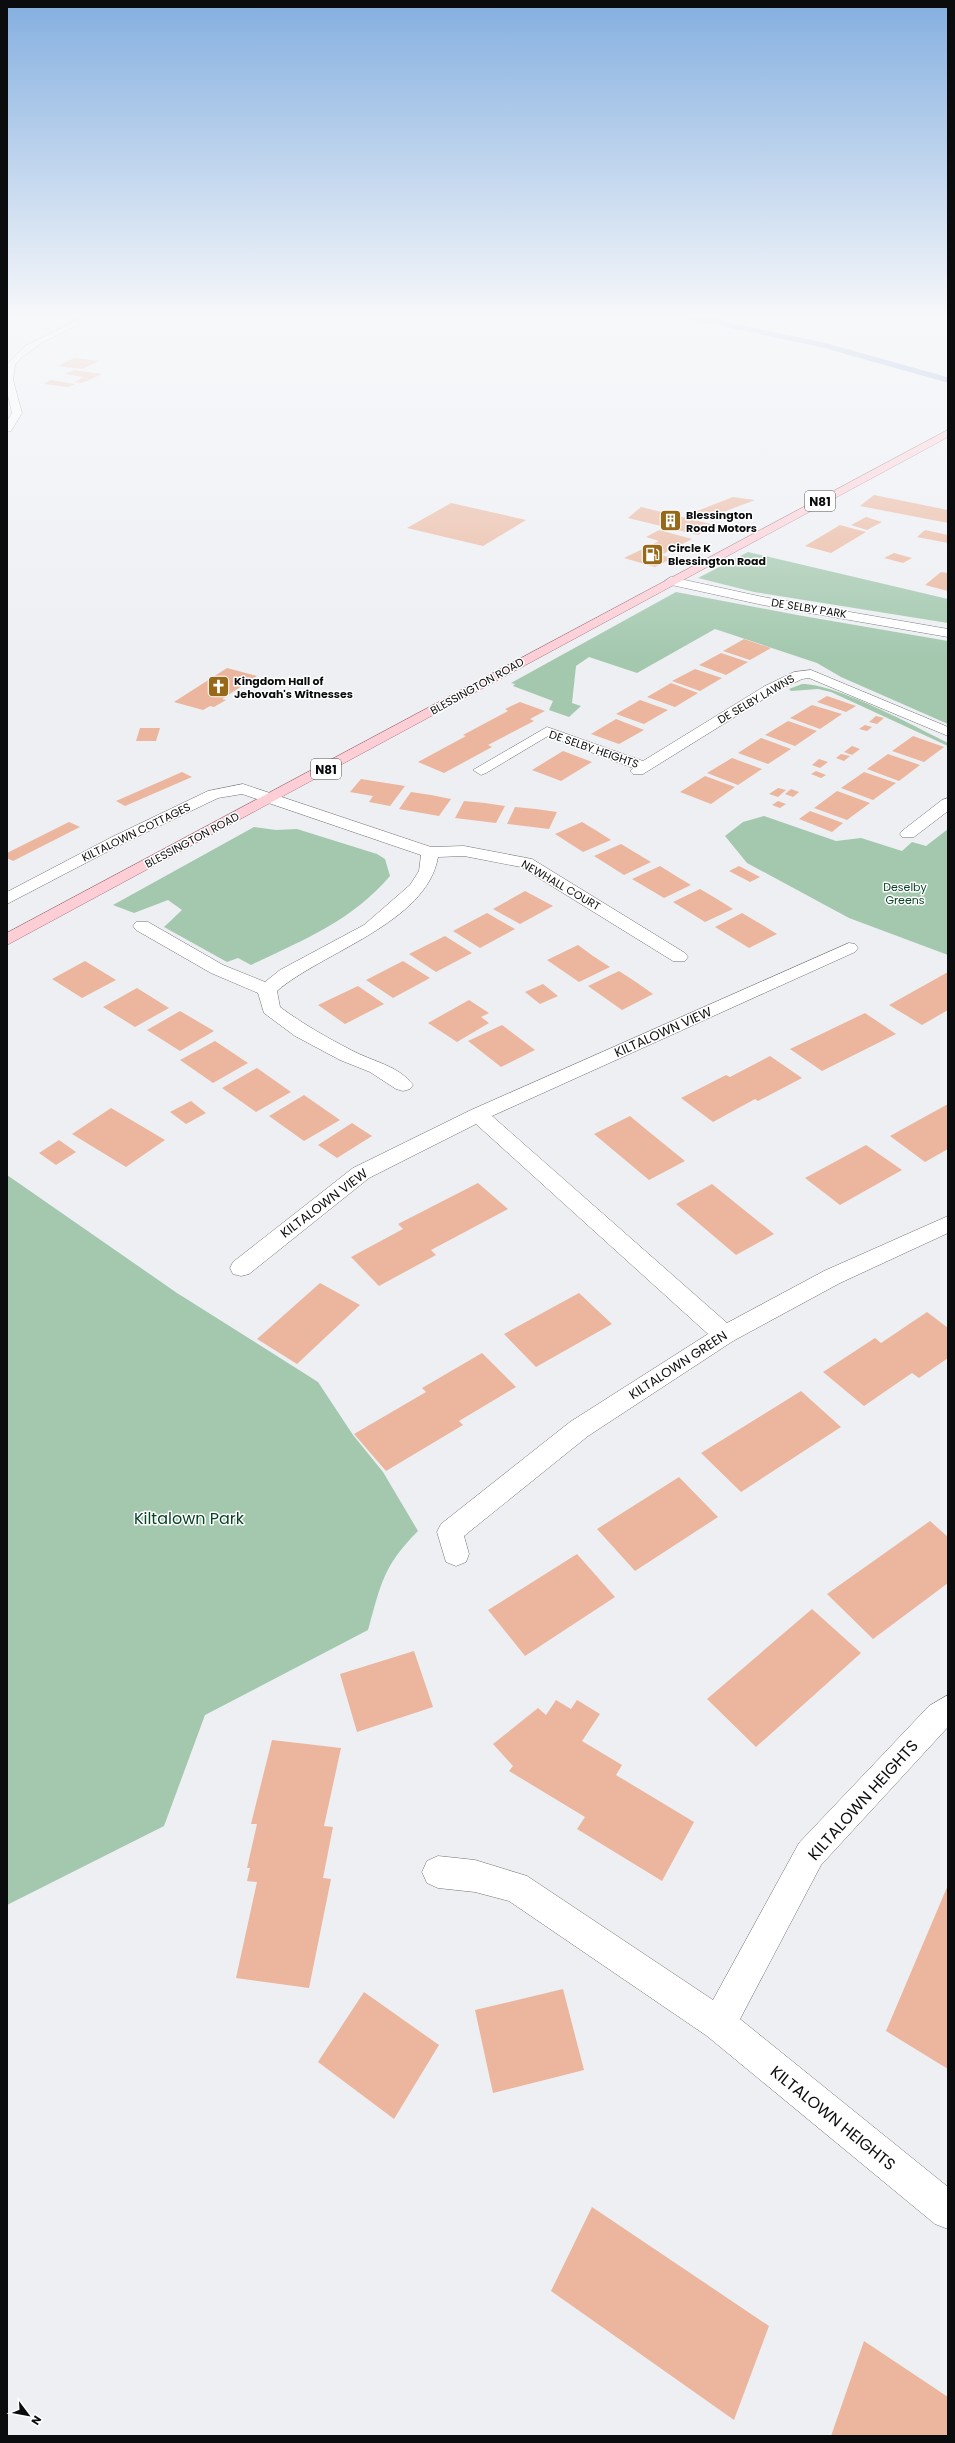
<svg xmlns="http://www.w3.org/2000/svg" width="955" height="2443" font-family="Poppins,sans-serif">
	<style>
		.green { fill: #a3c8ae }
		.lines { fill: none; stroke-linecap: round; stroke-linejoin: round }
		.stream { stroke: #8ea7d4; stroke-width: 5 }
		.building { fill: #ebb69d }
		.minor-casing { stroke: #717376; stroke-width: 1 }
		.primary-casing { stroke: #a8757e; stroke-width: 1 }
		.minor { fill: #fff; fill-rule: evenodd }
		.primary { fill: #fdced6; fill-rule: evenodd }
		.labels { text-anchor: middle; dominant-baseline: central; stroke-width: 3; stroke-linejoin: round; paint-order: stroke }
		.far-poi-label { font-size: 11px; font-weight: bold; fill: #0b0c0d; stroke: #fff; text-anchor: start }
		.far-street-label { font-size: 11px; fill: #0b0c0d; stroke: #fff }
		.far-park-label { font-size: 11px; fill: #074425; stroke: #fff }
		.shield { fill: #fff; stroke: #545556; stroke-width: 1 }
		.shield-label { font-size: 12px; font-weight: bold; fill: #0b0c0d }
		.street-label { font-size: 13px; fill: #0b0c0d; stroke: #fff }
		.near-park-label { font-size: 16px; fill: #074425; stroke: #fff }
		.near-street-label { font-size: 16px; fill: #0b0c0d; stroke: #fff }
	</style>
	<rect width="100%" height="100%" fill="#edeff3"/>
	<path class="green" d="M748 552 948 599V623L754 592 698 578Z
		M676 592 797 615 948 641V724L841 677 817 663 715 629 637 673 589 657 576 666 572 703 581 706 569 717 549 710 553 701 513 686 515 684 511 683Z
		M802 684C837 684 914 726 948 743V746L831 692 818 689 791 691 789 689Z
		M764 816 836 841 861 838 902 851 912 842 926 846 948 829V955L849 918 747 863 725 836 743 822Z
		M254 827 276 830 297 829 377 854 385 859 390 876C350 922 305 939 251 965L238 958 227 962 164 927 182 910 168 900 134 913 113 905Z
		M7 1175 177 1293 318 1382 353 1435 383 1472 418 1531C383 1566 381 1584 368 1630L205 1715 164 1826 7 1905Z"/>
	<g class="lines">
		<path class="stream" d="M695 318 823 345 948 380"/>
	</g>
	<path class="building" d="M74 358 99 361 82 369 58 366Z
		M74 370 102 374 82 383 74 382 84 377 65 374Z
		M51 380 75 384 68 387 44 384Z
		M874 495 948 510V523L860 506Z
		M733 497 755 500 705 519 692 513Z
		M451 503 526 520 483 546 407 528Z
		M641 507 715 525 698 535 628 518Z
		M866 517 882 522 867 530 851 525Z
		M840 525 866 532 831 553 805 546Z
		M659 530 692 539 661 555 672 558 655 567 624 558 659 541 646 537Z
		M925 530 948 535V543L917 537Z
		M894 553 912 558 903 563 884 558Z
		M941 572 948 573V591L925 585Z
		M744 639 771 648 750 660 723 651Z
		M721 653 748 662 726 675 699 665Z
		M227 668 257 676 222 699 226 700 214 707 210 706 203 710 174 702Z
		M695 669 722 678 700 691 672 681Z
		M671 683 698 693 675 707 647 697Z
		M827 696 856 706 846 712 817 702Z
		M640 700 668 710 644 724 616 714Z
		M520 702 545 711 530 719 534 721 488 745 492 747 444 773 418 762 466 736 463 735 508 711 505 709Z
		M812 705 842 714 820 729 790 718Z
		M876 716 884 718 877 724 869 722Z
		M616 719 644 730 619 744 591 734Z
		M788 721 817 731 795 746 765 735Z
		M865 725 872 727 867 731 859 729Z
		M140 728H160L156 741H136Z
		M913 736 944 747 924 762 892 751Z
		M761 738 791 749 768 764 738 753Z
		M852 746 860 749 852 755 844 752Z
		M563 751 592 762 561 781 532 770Z
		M841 754 850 756 844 761 836 758Z
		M888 754 920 765 899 781 867 769Z
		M732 758 762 769 738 785 707 773Z
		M819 759 828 762 820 768 812 765Z
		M816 771 826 775 821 778 811 774Z
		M182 772 192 777 125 806 116 801Z
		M864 772 896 783 873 800 841 788Z
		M705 776 735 787 711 804 680 792Z
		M361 779 405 786 390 806 369 802 373 796 350 792Z
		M778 788 786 790 778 797 769 794Z
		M791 789 799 792 793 797 785 794Z
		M837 791 870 803 847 820 814 808Z
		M411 792 431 795 451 799 439 816 399 809Z
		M464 801 485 803 505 806 496 823 455 818Z
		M778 801 786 804 780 808 772 805Z
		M515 807 536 809 557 812 549 829 507 824Z
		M810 811 843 823 832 832 799 819Z
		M69 822 80 827 13 861 7 858V853Z
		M582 822 597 831 611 840 583 852 555 834Z
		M621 844 651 862 624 875 594 856Z
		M660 866 676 876 691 885 664 898 632 879Z
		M739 866 760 877 750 882 729 871Z
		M700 889 717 899 733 909 705 922 673 902Z
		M525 891 553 906 520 924 493 909Z
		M487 913 515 929 480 948 453 931Z
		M742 913 759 923 777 934 749 948 715 927Z
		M445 936 472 953 436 972 409 954Z
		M578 945 593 956 610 967 579 982 547 960Z
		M85 961 116 980 82 998 52 979Z
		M403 961 430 978 393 998 366 980Z
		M619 971 636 982 653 994 622 1010 588 986Z
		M948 972V1010L922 1025 889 1005Z
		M543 984 558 996 540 1004 525 992Z
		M358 986 384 1004 345 1024 318 1005Z
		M137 988 169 1008 135 1027 103 1007Z
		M469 1000 489 1013 481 1017 489 1023 457 1042 428 1023Z
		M180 1011 214 1031 180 1051 147 1030Z
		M865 1013 896 1034 822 1071 790 1049Z
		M502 1025 535 1050 501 1067 468 1041Z
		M215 1041 248 1063 213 1083 180 1060Z
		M770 1056 802 1078 758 1101 755 1099 713 1122 681 1098 726 1075 730 1077Z
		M257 1068 291 1092 256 1112 222 1088Z
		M304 1095 340 1120 304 1141 269 1116Z
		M191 1101 206 1113 186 1124 170 1112Z
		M948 1104V1149L925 1162 890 1136Z
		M111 1108 165 1140 126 1167 72 1134Z
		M630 1116 648 1131 685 1161 649 1180 594 1134Z
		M352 1123 372 1136 337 1158 318 1145Z
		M59 1140 76 1152 56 1165 39 1153Z
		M866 1145 902 1170 840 1205 805 1178Z
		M478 1183 508 1209 431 1250 436 1255 379 1286 351 1257 403 1229 398 1224Z
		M712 1184 733 1201 774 1234 736 1255 676 1204Z
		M320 1283 360 1305 297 1364 257 1339Z
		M579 1293 612 1324 536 1367 504 1334Z
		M927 1312 948 1328V1358L919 1378 912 1373 864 1406 823 1372 875 1338 881 1343Z
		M482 1353 516 1387 459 1421 463 1425 386 1471 354 1434 426 1392 422 1388Z
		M801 1391 841 1427 741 1492 701 1453Z
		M679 1477 718 1517 635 1571 597 1529Z
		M930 1521 948 1537V1583L873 1639 827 1594Z
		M577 1554 615 1597 525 1656 488 1610Z
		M812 1609 861 1653 756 1747 707 1699Z
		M414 1651 433 1707 357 1732 340 1674Z
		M556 1700 571 1709 577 1700 600 1714 582 1741 622 1765 616 1775 694 1822 662 1881 577 1829 585 1817 509 1771 513 1766 493 1744 538 1708 546 1715Z
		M272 1740 341 1748 324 1826 333 1827 323 1878 331 1879 309 1988 236 1978 257 1882 247 1881 250 1868H247L257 1824H251Z
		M948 1885V2069L886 2031Z
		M563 1989 584 2070 493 2093 475 2010Z
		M364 1992 439 2045 394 2119 318 2062Z
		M592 2207 769 2326 734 2420 551 2291Z
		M864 2341 948 2397V2436H831Z"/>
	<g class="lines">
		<defs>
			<path id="minor" d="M82 318H92L43 342 21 358 15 365 13 380 22 413 11 431 7 432V421L12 413 7 391V364L25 346Z
				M671 577 763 597 948 629V637L763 605 667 584 665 581Z
				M811 670 948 727V736L809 678 802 679 775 692 643 774H633L630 771 633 768 548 736 486 773 481 775 473 770 547 727 643 761 765 686 794 672Z
				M243 784 431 847 464 846 532 859 685 953 688 957 685 961H673L521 867 464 856 438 857C427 923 322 952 277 991L280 1007C303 1024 326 1037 351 1050 371 1061 400 1066 413 1085L410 1089 403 1091 396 1089 370 1072 340 1060 295 1036 264 1013 258 993 211 973 136 930 133 926 136 922H148L223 965 265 982 280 970 364 925 410 885 419 871 421 855 242 794 218 798 124 843 7 904V892L112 837 208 791Z
				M948 798V811L914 837H902L900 834 902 831 942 800Z
				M849 943 855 944 858 948 855 952 492 1116 727 1323 824 1271 948 1216V1233L840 1283 733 1341 588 1436 464 1536 469 1554 466 1562 456 1566 446 1562 437 1532 441 1524 570 1422 708 1334 476 1124 369 1178 249 1274 241 1276 233 1274 230 1268 233 1262 353 1168 471 1110Z
				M948 1695V1727L821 1865 740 2019 948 2187V2229L935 2224 707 2036 509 1901 475 1892 438 1888 427 1883 422 1872 427 1861 438 1856 475 1860 527 1876 713 2000 799 1843 929 1706Z"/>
			<path id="primary" d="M948 430V437L7 945V933Z"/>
		</defs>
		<use href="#minor" class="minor-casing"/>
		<use href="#primary" class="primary-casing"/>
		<use href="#minor" class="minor"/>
		<use href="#primary" class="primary"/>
	</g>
	<linearGradient id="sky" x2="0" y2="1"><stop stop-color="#84afe0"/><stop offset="0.48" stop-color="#f7f8fa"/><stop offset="1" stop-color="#f7f8fa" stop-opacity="0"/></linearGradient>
	<rect width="955" height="660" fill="url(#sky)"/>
	<defs>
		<symbol id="building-square" viewBox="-11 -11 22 22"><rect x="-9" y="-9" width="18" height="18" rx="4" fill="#976818" stroke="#fff"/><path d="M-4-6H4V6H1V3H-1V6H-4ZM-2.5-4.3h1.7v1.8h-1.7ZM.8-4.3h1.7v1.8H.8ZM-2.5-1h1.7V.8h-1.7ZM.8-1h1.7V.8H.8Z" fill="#fff"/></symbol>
		<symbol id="fuel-square" viewBox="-11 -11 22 22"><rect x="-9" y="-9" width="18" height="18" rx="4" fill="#976818" stroke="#fff"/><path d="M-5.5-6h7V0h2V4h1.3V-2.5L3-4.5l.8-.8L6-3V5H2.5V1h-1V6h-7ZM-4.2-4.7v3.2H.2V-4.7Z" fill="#fff"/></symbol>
		<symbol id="church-square" viewBox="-11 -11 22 22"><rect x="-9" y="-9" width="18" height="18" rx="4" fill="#976818" stroke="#fff"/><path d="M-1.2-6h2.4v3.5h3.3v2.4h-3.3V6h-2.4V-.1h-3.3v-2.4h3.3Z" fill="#fff"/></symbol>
	</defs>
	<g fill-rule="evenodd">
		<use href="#building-square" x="658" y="508" width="25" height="25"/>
		<use href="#fuel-square" x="640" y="542" width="25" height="25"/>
		<use href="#church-square" x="206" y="674" width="25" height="25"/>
	</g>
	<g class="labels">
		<g class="far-poi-label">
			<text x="686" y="515">Blessington<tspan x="686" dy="13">Road Motors</tspan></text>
			<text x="668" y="548">Circle K<tspan x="668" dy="13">Blessington Road</tspan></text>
			<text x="234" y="681">Kingdom Hall of<tspan x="234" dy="13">Jehovah's Witnesses</tspan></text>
		</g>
		<g class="far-street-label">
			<text transform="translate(809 608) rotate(9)">DE SELBY PARK</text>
			<text transform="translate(477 686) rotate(-29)">BLESSINGTON ROAD</text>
			<text transform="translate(756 699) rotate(-30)">DE SELBY LAWNS</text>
			<text transform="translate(594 749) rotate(19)">DE SELBY HEIGHTS</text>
			<text transform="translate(136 832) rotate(-26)">KILTALOWN COTTAGES</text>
			<text transform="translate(192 840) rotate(-28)">BLESSINGTON ROAD</text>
			<text transform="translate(561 885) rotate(30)">NEWHALL COURT</text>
		</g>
		<g class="far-park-label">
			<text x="905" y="887">Deselby<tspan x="905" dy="13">Greens</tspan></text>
		</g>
		<g class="shield">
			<rect x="805" y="491" width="30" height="20" rx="3"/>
			<rect x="311" y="759" width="30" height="20" rx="3"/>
		</g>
		<g class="shield-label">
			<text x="820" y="501">N81</text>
			<text x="326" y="769">N81</text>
		</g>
		<g class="street-label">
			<text transform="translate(663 1032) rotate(-24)">KILTALOWN VIEW</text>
			<text transform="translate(324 1203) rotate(-37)">KILTALOWN VIEW</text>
			<text transform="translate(678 1365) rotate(-33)">KILTALOWN GREEN</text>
		</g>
		<g class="near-park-label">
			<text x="189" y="1518">Kiltalown Park</text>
		</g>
		<g class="near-street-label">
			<text transform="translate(863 1800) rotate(-48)">KILTALOWN HEIGHTS</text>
			<text transform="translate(833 2118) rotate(39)">KILTALOWN HEIGHTS</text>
		</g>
	</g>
	<rect width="955" height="2443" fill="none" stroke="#0b0c0d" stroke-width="16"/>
	<g transform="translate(28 2415) rotate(122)" stroke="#ffffff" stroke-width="3" paint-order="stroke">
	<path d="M0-3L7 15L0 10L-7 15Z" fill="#0b0c0d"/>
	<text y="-6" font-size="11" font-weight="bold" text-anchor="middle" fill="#0b0c0d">N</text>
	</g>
</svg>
